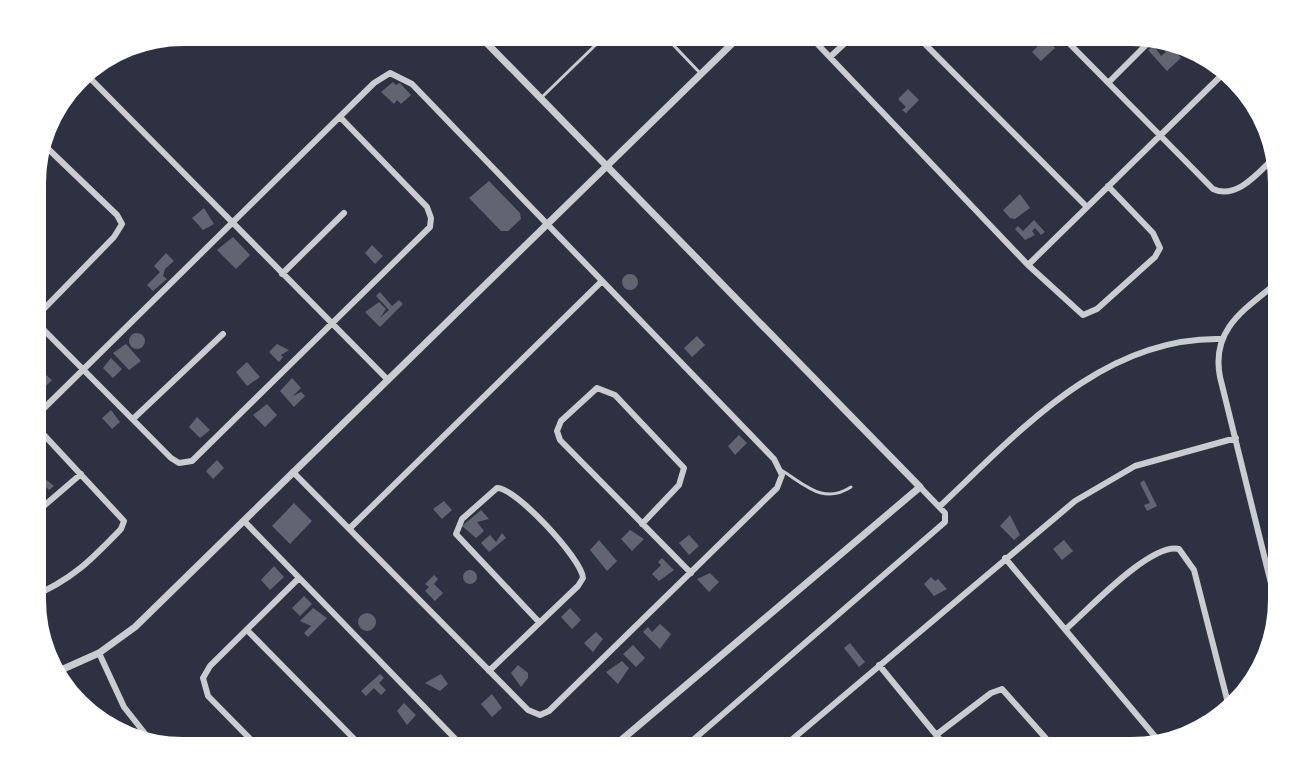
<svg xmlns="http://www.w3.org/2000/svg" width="1314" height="783" font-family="Karla,sans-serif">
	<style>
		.building { fill: #626471 }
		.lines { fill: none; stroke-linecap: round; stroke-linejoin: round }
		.service { stroke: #caccd0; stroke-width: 3 }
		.minor { stroke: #caccd0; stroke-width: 6 }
		.tertiary { stroke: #caccd0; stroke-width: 7 }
		.rim { fill: none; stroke: #fff; stroke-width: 4 }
	</style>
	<rect width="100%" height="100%" fill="#2d3142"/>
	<path class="building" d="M1047 37 1055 48 1041 61 1032 52Z
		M1163 39 1181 58 1167 71 1148 50 1154 46 1161 56 1166 52 1158 43Z
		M393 82 396 85 400 83 411 95 401 104 397 100 394 104 381 92Z
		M908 89 919 100 906 113 902 110 906 107 898 99Z
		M489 181 520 213 521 219 508 231H501L469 198Z
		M1020 194 1030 208 1015 219 1010 218 1003 210Z
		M204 208 214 224 203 230 192 218Z
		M1034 220 1045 232 1041 235 1035 228 1032 231 1035 235 1025 240 1015 229 1018 226 1023 231Z
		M233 237 250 255 236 269 217 250Z
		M372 245 383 256 375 264 365 253Z
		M166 253 174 261 165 269 163 276 167 279 153 291 147 285 160 272 154 266Z
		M622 282a8 8 0 1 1 16 0a8 8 0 1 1-16 0Z
		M380 292 392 306 399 300 403 304 380 327 365 312 379 302 386 309 380 318 389 310 376 296Z
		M129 341a8 8 0 1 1 16 0a8 8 0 1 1-16 0Z
		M697 336 705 345 692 357 684 348Z
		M126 344 141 361 129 370 113 353Z
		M277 344 289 350 281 355 283 357 279 362 269 352Z
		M111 358 122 369 113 378 103 368Z
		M247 362 260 377 247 386 236 372Z
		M38 368 52 380 44 388 37 381 31 382V374Z
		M292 378 301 388 293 396 301 392 305 396 294 407 280 391Z
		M267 404 277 415 265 427 253 415Z
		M111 410 120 422 112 429 102 418Z
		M197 417 210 430 200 438 189 427Z
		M739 435 747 443 735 455 728 446Z
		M217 460 224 468 213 479 206 471Z
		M35 471 54 486 49 490 46 487 39 497 31 488Z
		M1144 480 1157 506 1147 511 1144 505 1150 503 1140 483Z
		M444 501 452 510 442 519 433 509Z
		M294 503 312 521 290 544 272 526Z
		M481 510 489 519 477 522 484 531 476 538 462 526Z
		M1010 515 1020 535 1014 540 1000 526Z
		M630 530 644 539 632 551 621 539Z
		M502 533 506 538 489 552 481 543 490 535 496 542Z
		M689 535 699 546 689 555 679 543Z
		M599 540 617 561 607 571 590 550Z
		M1064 540 1073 551 1062 560 1053 549Z
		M662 558 674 570 659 581 652 574 661 565 658 562Z
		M274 566 284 577 270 590 261 580Z
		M463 577a7 7 0 1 1 14 0a7 7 0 1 1-14 0Z
		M710 573 719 582 709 592 697 579Z
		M434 575 438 579 434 584 443 593 435 601 425 591 429 587 425 584Z
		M931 577 935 581 938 579 947 589 934 596 924 584Z
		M304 596 312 604 300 616 292 608Z
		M313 608 327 618 308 637 304 633 311 626 300 621Z
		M570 608 581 620 572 629 561 617Z
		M358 622a9 9 0 1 1 18 0a9 9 0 1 1-18 0Z
		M660 624 671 634 660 649 643 632 648 627 652 632Z
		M596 632 603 639 593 652 584 643Z
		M850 643 865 662 859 667 844 648Z
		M633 645 645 658 636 667 623 654Z
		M622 661 629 668 618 684 606 672Z
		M518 665 528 673V678L521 687 511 673Z
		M380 674 384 678 379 683 386 690 381 695 374 688 366 696 361 691Z
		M441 674 448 684 440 691 425 683Z
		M492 694 502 708 492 717 481 704Z
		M404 703 416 715 407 725 397 711Z"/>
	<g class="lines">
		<path class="service" d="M659 30 701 74
			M542 97 611 30
			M781 470C806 485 823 505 851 487"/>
		<path class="minor" d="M804 30 1028 265 1083 315 1097 309 1155 257 1160 248 1153 233 1108 186
			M911 30 1087 207
			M1056 30 1213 189C1238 201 1261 169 1278 154
			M830 57 859 30
			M81 69 388 380
			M1109 82 1155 36
			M31 220 33 218
			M1028 265 1227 70
			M282 274 344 213
			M31 317 171 458 179 463 192 461 430 227 431 218 427 207 340 117
			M34 319 114 237 122 224 117 215 42 143
			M133 419 223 334
			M31 421 374 83 390 73 412 84 774 459 782 475 777 488 549 711 540 715 528 710 293 472
			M31 421 124 521 121 529C91 560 72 580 31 597
			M939 507C1019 432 1102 337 1220 339
			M31 517 81 474
			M244 521 469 753
			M642 524 679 485 684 468 615 395 597 388 561 421 557 431 560 440 691 573
			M349 529 602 281
			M1005 558 1163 746
			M1280 620 1220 377C1210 326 1249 307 1284 277
			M1066 629C1088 610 1151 542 1179 549L1194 570 1230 711
			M247 630 368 753
			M99 653 124 707 154 745
			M879 665 951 753
			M489 671 578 586 583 578C582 559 515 487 497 488L462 519 456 534 539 622
			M936 735 991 693 1002 689 1059 753
			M264 753 208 696 203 678 210 666 298 579
			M678 753 945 522V513L920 487
			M776 753 1075 501 1135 466 1236 438"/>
		<path class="tertiary" d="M474 30 920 487 606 753
			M52 674 99 653 135 627 746 30"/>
	</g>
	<path d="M0 0H1314V783H0ZM183 44H1131A139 139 0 0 1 1270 183V600A139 139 0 0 1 1131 739H183A139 139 0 0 1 44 600V183A139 139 0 0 1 183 44Z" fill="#fff" fill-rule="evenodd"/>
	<path class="rim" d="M183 44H1131A139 139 0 0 1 1270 183V600A139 139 0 0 1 1131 739H183A139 139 0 0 1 44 600V183A139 139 0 0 1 183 44Z"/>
</svg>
